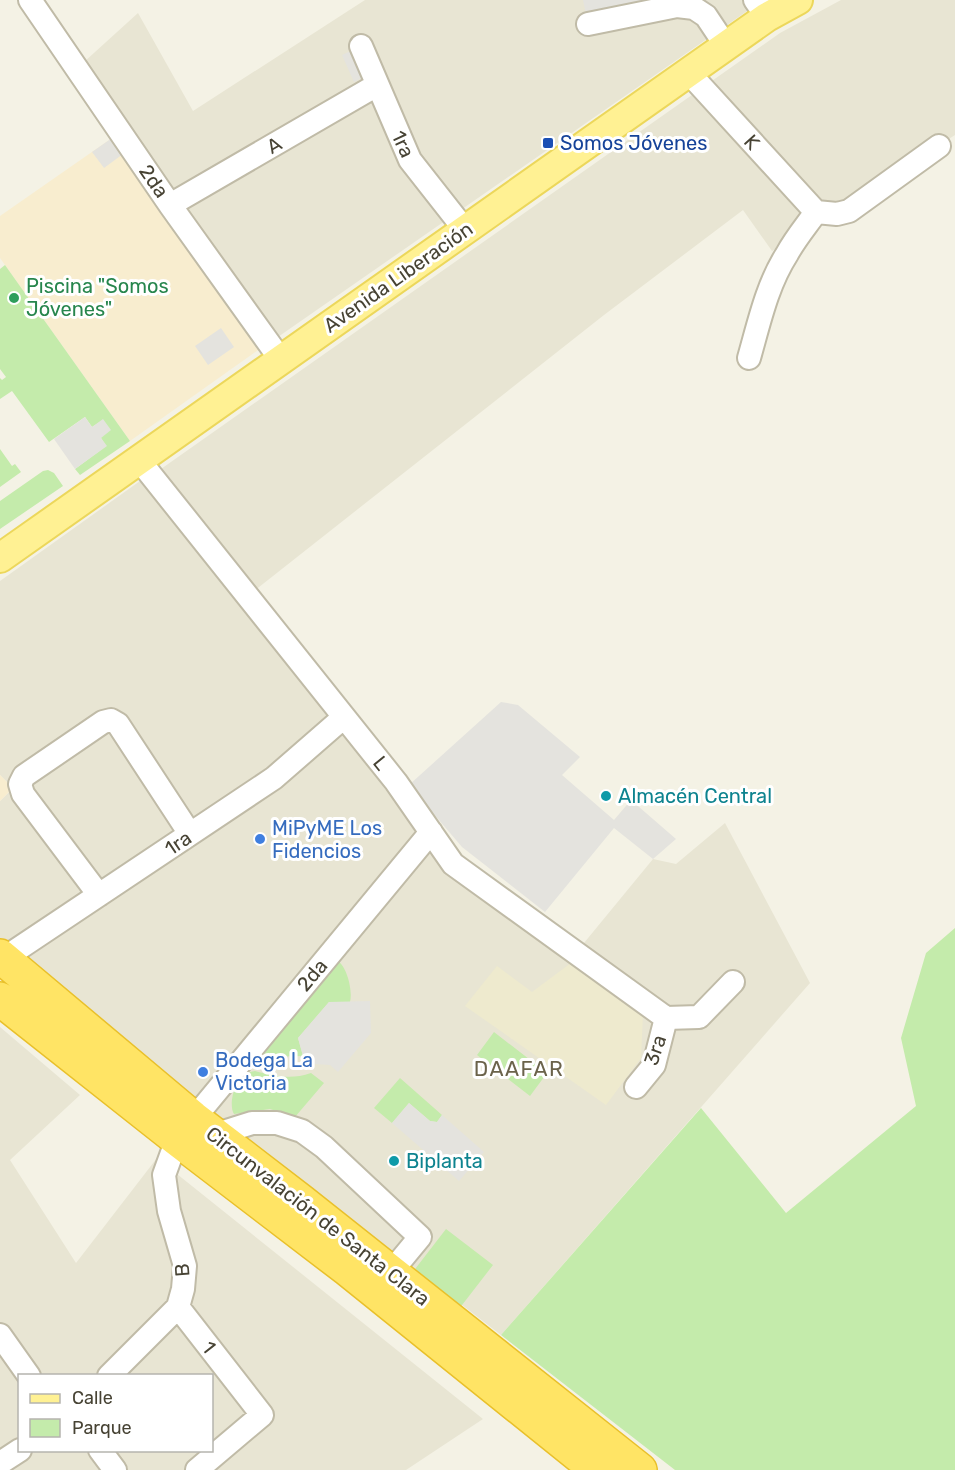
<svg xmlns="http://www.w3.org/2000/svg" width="955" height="1470" font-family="Rubik,sans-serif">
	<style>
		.residential { fill: #e8e5d3; fill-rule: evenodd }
		.commercial { fill: #f8edcf }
		.education { fill: #eeeace }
		.green { fill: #c4ebab }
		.parking { fill: #e4e3de }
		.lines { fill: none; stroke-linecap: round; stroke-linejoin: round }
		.minor-casing { stroke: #c0bba7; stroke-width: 26 }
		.major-casing { stroke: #ecd75b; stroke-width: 32 }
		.highway-casing { stroke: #e9c02b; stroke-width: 36 }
		.minor { stroke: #fff; stroke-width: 22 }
		.major { stroke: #fff193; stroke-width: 28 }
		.highway { stroke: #ffe465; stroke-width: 33 }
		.transit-dot { fill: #1a4fb4; stroke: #fff; stroke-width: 2 }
		.leisure-dot { fill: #2e9e5b; stroke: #fff; stroke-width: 2 }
		.culture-dot { fill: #0f9aa8; stroke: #fff; stroke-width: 2 }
		.shop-dot { fill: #3f7fe0; stroke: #fff; stroke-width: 2 }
		.labels { text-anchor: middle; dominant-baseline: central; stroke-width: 6; stroke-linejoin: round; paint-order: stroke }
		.street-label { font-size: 20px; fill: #474334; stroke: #fff }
		.transit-label { font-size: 20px; fill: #164399; stroke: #fff; text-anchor: start }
		.leisure-label { font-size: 20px; fill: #27864d; stroke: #fff; text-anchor: start }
		.culture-label { font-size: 20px; fill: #0d838f; stroke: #fff; text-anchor: start }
		.shop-label { font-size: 20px; fill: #366cbe; stroke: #fff; text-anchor: start }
		.neighbourhood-label { font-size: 21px; letter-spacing: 1.5px; fill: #6b634b; stroke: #fff }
	</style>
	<rect width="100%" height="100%" fill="#f4f2e5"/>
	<path class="residential" d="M365 0H743L750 9 275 339 84 62 138 13 193 111Z
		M841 0H955V135L772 251 743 210 604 315 254 591 161 469 780 33Z
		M140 481 242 604 343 731 437 861 570 960 653 859 676 864 725 823 810 983 501 1335 132 1050 0 944V801L13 788 0 775V581Z
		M0 1027 80 1095 10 1160 76 1263 157 1158 483 1419 406 1470H0ZM20 1376H212V1450H20Z"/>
	<path class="commercial" d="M112 138 261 348 130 441 0 258V216Z
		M0 775 13 788 0 801Z"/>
	<path class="education" d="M575 960 643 1014 641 1058 606 1105 465 1006 497 966 532 992Z"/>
	<path class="green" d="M5 265 130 441 80 475 75 469 106 446 101 438 103 420 92 427 85 417 49 442 12 391 0 399V378L2 380 6 377 0 369V269Z
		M0 449 12 466 15 464 21 472 0 487Z
		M48 470 54 473 63 486 0 529V501L43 471Z
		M955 928V1470H675L501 1335 701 1108 786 1213 916 1106 901 1038 926 953Z
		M338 961C347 967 353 991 350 1002H329L298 1038 303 1056 265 1057 263 1051Z
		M494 1032 547 1073 530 1096 477 1055Z
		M255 1071C275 1076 291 1080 311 1073L324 1083 295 1117 270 1109 234 1114C228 1105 235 1079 245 1073 248 1072 252 1072 255 1071Z
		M400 1078 442 1115 437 1122 430 1121 409 1103 392 1123 374 1108Z
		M446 1229 493 1265 459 1309 412 1273Z"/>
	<path class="parking" d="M583 0H643L645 13 588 24Z
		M361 46 372 73 354 82 342 55Z
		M112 138 123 154 104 168 92 152Z
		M221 328 234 347 208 365 195 346Z
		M85 417 92 427 103 419 111 430 101 438 107 446 75 469 54 439Z
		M501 702 518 705 580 757 562 775 614 820 631 800 676 839 653 859 614 828 545 912 462 847 409 785Z
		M370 1001 371 1033 338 1072 330 1065 315 1064 303 1056 298 1038 329 1002Z
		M409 1103 430 1121 437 1122 442 1115 484 1152 459 1181 392 1123Z"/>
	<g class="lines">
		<defs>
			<path id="minor" d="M30 0 170 205 281 360
				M755 0 767 17
				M588 24 677 6 694 8 706 16 726 46
				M361 46 410 160 465 230
				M688 72 816 212
				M170 205 377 85
				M749 358C759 323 767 285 787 254 795 239 806 226 816 212L837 214 849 211 939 146
				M139 460 396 782 453 864 666 1018
				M99 895 23 794 20 784 24 776 103 722 111 720 118 724 190 834
				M3 959 274 778 344 717
				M636 1087 654 1065 666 1018 699 1017 733 982
				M214 1135 252 1123H277L302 1131 324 1147 420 1237 391 1272
				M178 1307 262 1415 197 1470
				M0 1335 29 1376
				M109 1376 178 1307 183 1289 185 1266 169 1211 164 1175 177 1139 431 832
				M100 1450 115 1470
				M0 1463 20 1450"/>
			<path id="major" d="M0 558 767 17 798 0"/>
			<path id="highway" d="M0 956 193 1118 301 1201 640 1470
				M0 999 177 1139 347 1269 597 1470"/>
		</defs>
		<use href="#minor" class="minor-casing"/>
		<use href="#major" class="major-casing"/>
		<use href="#highway" class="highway-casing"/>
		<use href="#minor" class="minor"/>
		<use href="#major" class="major"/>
		<use href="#highway" class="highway"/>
	</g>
	<rect class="transit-dot" x="542" y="137" width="12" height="12" rx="3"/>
	<circle class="leisure-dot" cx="14" cy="298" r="6"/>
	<g class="culture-dot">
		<circle cx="606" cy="796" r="6"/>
		<circle cx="394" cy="1161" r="6"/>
	</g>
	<g class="shop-dot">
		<circle cx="260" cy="839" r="6"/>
		<circle cx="203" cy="1072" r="6"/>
	</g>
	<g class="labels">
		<g class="street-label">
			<text transform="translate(752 142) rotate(48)">K</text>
			<text transform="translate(403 144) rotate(65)">1ra</text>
			<text transform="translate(274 145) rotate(-30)">A</text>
			<text transform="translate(154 181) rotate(55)">2da</text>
			<text transform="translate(398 277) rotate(-35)">Avenida Liberación</text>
			<text transform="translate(381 763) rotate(51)">L</text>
			<text transform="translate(178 843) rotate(-34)">1ra</text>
			<text transform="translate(312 975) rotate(-50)">2da</text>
			<text transform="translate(655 1050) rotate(-71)">3ra</text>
			<text transform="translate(318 1216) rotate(38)">Circunvalación de Santa Clara</text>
			<text transform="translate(182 1270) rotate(-94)">B</text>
			<text transform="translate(209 1347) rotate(52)">1</text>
		</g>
		<g class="transit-label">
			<text x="560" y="143">Somos Jóvenes</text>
		</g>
		<g class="leisure-label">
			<text x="26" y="286">Piscina "Somos<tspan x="26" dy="23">Jóvenes"</tspan></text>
		</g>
		<g class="culture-label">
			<text x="618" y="796">Almacén Central</text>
			<text x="406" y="1161">Biplanta</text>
		</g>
		<g class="shop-label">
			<text x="272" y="828">MiPyME Los<tspan x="272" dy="23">Fidencios</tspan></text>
			<text x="215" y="1060">Bodega La<tspan x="215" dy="23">Victoria</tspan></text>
		</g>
		<g class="neighbourhood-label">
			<text x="519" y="1068">DAAFAR</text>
		</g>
	</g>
	<rect x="18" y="1374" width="195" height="78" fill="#ffffff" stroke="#b5b4ae" stroke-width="1.5"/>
	<rect x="30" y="1394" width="30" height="9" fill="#fff193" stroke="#b5b4ae" stroke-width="1.5"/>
	<text x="72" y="1404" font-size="18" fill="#474334">Calle</text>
	<rect x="30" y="1419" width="30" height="18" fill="#c4ebab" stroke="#b5b4ae" stroke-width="1.5"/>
	<text x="72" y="1434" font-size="18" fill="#474334">Parque</text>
</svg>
